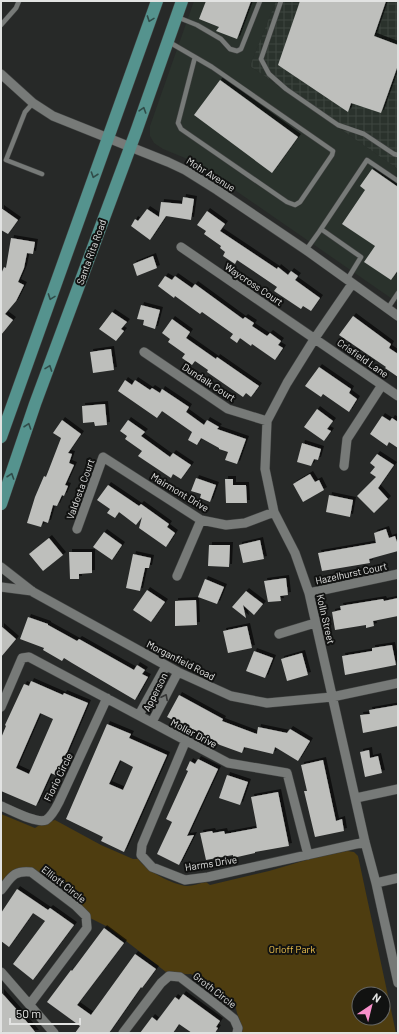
<svg xmlns="http://www.w3.org/2000/svg" width="399" height="1034" font-family="Barlow,sans-serif">
	<style>
		.built { fill: #2a322c }
		.industrial { fill: url(#industrial-grid) }
		.park { fill: #4e3d10; fill-rule: evenodd }
		.building { fill: #bebfbc; fill-rule: evenodd; filter: url(#shadow) }
		.lines { fill: none; stroke-linecap: round; stroke-linejoin: round }
		.lane-casing { stroke: #424443; stroke-width: 5.5 }
		.street-casing { stroke: #424443; stroke-width: 10 }
		.primary-casing { stroke: #424443; stroke-width: 13 }
		.lane { stroke: #777a78; stroke-width: 4.5 }
		.street { stroke: #777a78; stroke-width: 9 }
		.primary { stroke: #55938e; stroke-width: 12 }
		.oneway { stroke: #304c49 }
		.oneway2 { stroke: #353635 }
		.labels { text-anchor: middle; dominant-baseline: central; stroke-width: 4; stroke-linejoin: round; paint-order: stroke }
		.street-label { font-size: 10px; fill: #e2e3e2; stroke: #111211 }
		.park-label { font-size: 10px; fill: #efc24e; stroke: #111211 }
	</style>
	<defs>
		<pattern id="industrial-grid" width="8" height="8" patternUnits="userSpaceOnUse"><rect width="8" height="8" fill="#2a322c"/><path d="M0 4h8M4 0v8" fill="none" stroke="#3e4640"/></pattern>
		<filter id="shadow"><feDropShadow dx="3" dy="-3" stdDeviation="0" flood-color="#0009"/></filter>
	</defs>
	<rect width="100%" height="100%" fill="#272928"/>
	<path class="built" d="M194 1H276L250 66 398 169V303L203 168 185 158 163 149 154 143 150 136V126Z"/>
	<path class="industrial" d="M276 1H398V169L250 66Z"/>
	<path class="park" d="M1 814 35 828 41 824 55 820 101 845 133 859H138C145 870 173 885 187 886 193 886 200 883 206 882L210 885 269 871 313 858 347 851 354 852 358 856 396 1033H242C243 1023 237 1017 236 1008L191 974C182 975 175 971 166 972L108 927 90 918 78 903 77 898 47 875C42 876 39 875 35 873 17 865 13 867 1 883ZM359 994H383V1018H359Z"/>
	<path class="building" d="M206 1H251L237 39 216 31 219 27 199 19Z
		M300 1H386L374 36 398 45V65L381 113 351 103 348 112 278 65Z
		M220 80 298 137 272 173 194 115Z
		M372 169 398 187V270L391 280 364 262 375 246 342 224 365 190 360 186Z
		M183 197 194 199 191 220 166 216 150 240 131 226 135 219 138 221 147 209 159 217 161 202 182 204Z
		M1 208 18 220 8 234 1 230Z
		M207 211 225 224 220 231 277 269 278 267 288 275 291 271 298 276 295 280 320 298 311 311 303 306 301 309 274 291 277 287 237 260 235 264 223 256 225 252 220 248 221 246 204 234 206 231 197 225Z
		M11 238 35 242 33 254 27 253 24 268 18 282 24 285 16 301 5 314 13 320 1 335V274L4 267 6 268Z
		M153 256 157 268 137 276 133 264Z
		M165 276 172 280 175 276 192 288 195 284 243 319 245 317 254 323 252 326 267 336 270 333 281 341 278 345 283 348 275 360 252 344 251 346 240 338 237 343 230 338 233 334 202 312 200 314 175 296 174 298 158 286Z
		M141 305 160 310 155 329 143 325 144 320 137 319Z
		M112 312 127 322 121 329 124 331 116 341 99 329Z
		M353 316 391 344 389 348 398 354V377L385 368 386 367 339 335Z
		M172 319 190 332 186 338 216 359 217 357 259 386 251 397 246 393 243 397 207 372 208 370 195 361 192 365 182 358 185 354 168 342 170 339 162 333Z
		M111 349 114 370 93 373 90 352Z
		M319 367 351 389 349 393 357 399 349 412 323 394 321 397 305 386Z
		M125 380 132 385 135 380 150 390 152 388 160 393 162 389 189 407 186 412 204 425 207 420 219 427 217 429 246 439 237 464 225 460 228 452 219 449V448L201 438 197 445 188 440 192 432 162 411 157 418 118 391Z
		M105 404 107 425 95 426 94 422 83 423 82 406Z
		M317 409 333 421 327 429 331 431 324 441 304 427Z
		M382 416 390 421 392 418 398 422V448L389 442 387 446 370 434Z
		M62 420 81 434 68 453 72 454 69 463 74 465 65 485 68 486 64 496 62 495 57 506 53 505 48 523 43 521 41 527 27 523 35 497 44 476 46 477 61 438 53 433Z
		M128 420 145 432 141 436 170 457 173 453 191 465 181 479 173 474 171 478 138 456 142 451 125 439 127 436 120 431Z
		M302 443 321 449 318 460 314 459 311 466 297 462Z
		M377 454 394 465 378 488 388 499 374 513 357 496 376 477 370 473 375 467 370 463Z
		M310 474 315 482 319 480 324 490 303 502 293 484Z
		M196 478 216 485 210 502 200 498 201 494 191 491Z
		M225 479H233V485H246L247 503H226Z
		M108 485 139 506 141 504 169 524 167 527 175 533 166 547 139 528 142 517 136 525 119 512 115 518 107 513 110 509 97 500Z
		M329 495 353 500 350 517 326 512Z
		M386 529 389 538 395 536 398 545V551L369 559 370 563 322 571 318 553 376 543 374 533Z
		M104 532 122 545 112 560 93 547Z
		M49 538 63 555 43 571 29 554Z
		M260 540 264 559 243 563 239 545Z
		M209 545H230L229 567 208 566Z
		M69 552H92V573L79 574V579H70Z
		M133 554 151 558 149 568H145L140 591 126 588Z
		M286 578 288 595 280 596 281 601 268 602 264 581Z
		M205 579 224 587 217 604 198 597Z
		M147 590 165 602 151 622 133 610Z
		M246 591 263 604 254 615 243 605 246 618 232 607Z
		M398 598V616L373 621 374 626 366 628V625L335 630 332 612 341 610 340 606 383 599 384 601Z
		M196 600 197 625 175 626V601Z
		M28 617 48 624V625L77 641 79 639 134 670 137 665 145 670 142 674 148 677 135 700 72 663 64 658 62 661 43 650 44 648 20 639Z
		M1 626 16 639 1 657Z
		M247 626 252 648 228 653 223 631Z
		M392 645 396 665 345 675 342 656 372 651V648Z
		M254 651 273 658 265 678 246 671Z
		M302 653 308 675 287 681 281 659Z
		M31 681 63 695 64 693 88 703 57 776 51 773 36 806 1 791V738L6 726 5 725 24 684 29 686ZM40 713 53 719 29 774 16 768Z
		M179 695 223 719 222 721 257 734 258 727 287 733 290 729 310 741 298 761 275 747 273 754 244 747 242 753 220 745 167 717Z
		M398 705V726L363 733 360 715 370 714 369 710Z
		M107 724 131 734 129 738 167 755 124 852 101 841 103 837 66 819ZM120 760 133 767 123 790 109 784Z
		M369 750 370 758 378 756 382 773 365 777 360 752Z
		M198 759 218 769 187 836 194 835 179 865 157 854 172 822 166 819 188 771 186 770 190 761 195 764Z
		M323 760 336 821 342 819 344 831 315 837 304 791H307L301 765Z
		M227 775 248 782 240 805 219 798Z
		M278 792 289 846 255 852V853L233 858V855L206 860 200 833 212 831 213 833 224 831 225 834 257 828 251 797Z
		M17 889 48 910 50 908 74 925 33 980 13 964 45 921 33 913 9 947 1 941V913Z
		M104 928 124 943 77 1005 91 1015 135 954 156 969 142 988 141 987 109 1033H75L80 1026 47 1002 71 970 72 971Z
		M1 992 18 1011 36 1033H3L1 1030Z
		M183 994 220 1021 216 1027 218 1028 215 1033H192L179 1024 173 1033H140L152 1017 157 1021 175 997 179 1000Z"/>
	<g class="lines">
		<defs>
			<path id="lane" d="M281 1 261 59 269 74 286 89 338 125 364 134 394 154 398 155
				M177 17 197 25 221 39 230 49 237 51 241 49 260 1
				M1 25 16 8 19 1
				M169 42 212 67 333 151 332 155 300 202 295 205 287 202 181 129 178 123 195 57
				M33 103 25 112 6 160 42 174
				M321 229 361 257 347 280
				M306 250 319 232 367 160 398 181
				M388 308 398 293"/>
			<path id="street" d="M1 74 33 103 53 116 168 162 185 170 217 190 306 250 398 316
				M181 247 398 396
				M352 284 315 338 287 383 267 421 265 469 274 512 295 553 309 593 365 842 376 883 398 983
				M144 352 228 409 267 421
				M344 466 347 439 382 385
				M77 529 103 457 201 520 226 525 245 523 274 512
				M1 567 33 592 178 672 231 696 267 703 332 697 398 683
				M177 576 201 520
				M1 587 32 591
				M309 593 398 574
				M279 634 315 623
				M1 707 22 658 29 657 228 763 287 773 308 855
				M139 715 166 666
				M152 722 178 672
				M186 740 142 845 141 855 152 867 185 880 208 877 365 842
				M356 798 398 789
				M1 806C11 810 36 824 46 820 52 816 56 808 59 802L107 698
				M376 883 398 878
				M1 890C11 878 13 870 31 872L76 906 86 916 87 928 30 1004
				M1 972 54 1033
				M123 1033 161 983 169 976 180 977 218 1006 234 1019 238 1028 237 1033"/>
			<path id="primary" d="M1 437 157 1
				M1 504 35 404 137 129 182 1"/>
		</defs>
		<use href="#lane" class="lane-casing"/>
		<use href="#street" class="street-casing"/>
		<use href="#primary" class="primary-casing"/>
		<use href="#lane" class="lane"/>
		<use href="#street" class="street"/>
		<use href="#primary" class="primary"/>
	</g>
	<defs><path id="oneway-chevron" d="M-2-3.5L2.5 0L-2 3.5" fill="none" stroke-width="1.6" stroke-linecap="round" stroke-linejoin="round"/></defs>
	<g class="oneway">
		<use href="#oneway-chevron" transform="translate(150 19) rotate(110)"/>
		<use href="#oneway-chevron" transform="translate(143 110) rotate(-72)"/>
		<use href="#oneway-chevron" transform="translate(94 175) rotate(109)"/>
		<use href="#oneway-chevron" transform="translate(51 297) rotate(110)"/>
		<use href="#oneway-chevron" transform="translate(49 368) rotate(-70)"/>
		<use href="#oneway-chevron" transform="translate(28 426) rotate(-71)"/>
		<use href="#oneway-chevron" transform="translate(11 476) rotate(-71)"/>
	</g>
	<use class="oneway2" href="#oneway-chevron" transform="translate(165 697) rotate(-63)"/>
	<g class="labels">
		<g class="street-label">
			<text transform="translate(211 174) rotate(32)">Mohr Avenue</text>
			<text transform="translate(91 252) rotate(-70)">Santa Rita Road</text>
			<text transform="translate(254 284) rotate(34)">Waycross Court</text>
			<text transform="translate(363 358) rotate(35)">Crisfield Lane</text>
			<text transform="translate(209 382) rotate(33)">Dundalk Court</text>
			<text transform="translate(80 489) rotate(-70)">Valdosta Court</text>
			<text transform="translate(180 492) rotate(31)">Mairmont Drive</text>
			<text transform="translate(351 573) rotate(-12)">Hazelhurst Court</text>
			<text transform="translate(326 619) rotate(77)">Kolln Street</text>
			<text transform="translate(181 660) rotate(27)">Morganfield Road</text>
			<text transform="translate(155 692) rotate(-63)">Apperson</text>
			<text transform="translate(194 733) rotate(28)">Moller Drive</text>
			<text transform="translate(58 777) rotate(-64)">Fiorio Circle</text>
			<text transform="translate(211 863) rotate(-9)">Harms Drive</text>
			<text transform="translate(64 884) rotate(38)">Elliott Circle</text>
			<text transform="translate(215 990) rotate(38)">Groth Circle</text>
		</g>
		<g class="park-label">
			<text x="292" y="949">Orloff Park</text>
		</g>
	</g>
	<rect width="399" height="1034" fill="none" stroke="#e2e3e2" stroke-width="4"/>
	<g transform="translate(371 1006) rotate(35)"><circle r="19" fill="#111211" stroke="#656665"/>
	<path d="M0-3L7 15L0 10L-7 15Z" fill="#f890cb"/>
	<text y="-6" font-size="11" font-weight="bold" text-anchor="middle" fill="#e2e3e2">N</text>
	</g>
	<path d="M10 1018v6h70v-6" fill="none" stroke="#e2e3e2" stroke-width="2"/>
	<text x="16" y="1018" font-size="12" fill="#e2e3e2" stroke="#111211" stroke-width="3" paint-order="stroke">50 m</text>
</svg>
